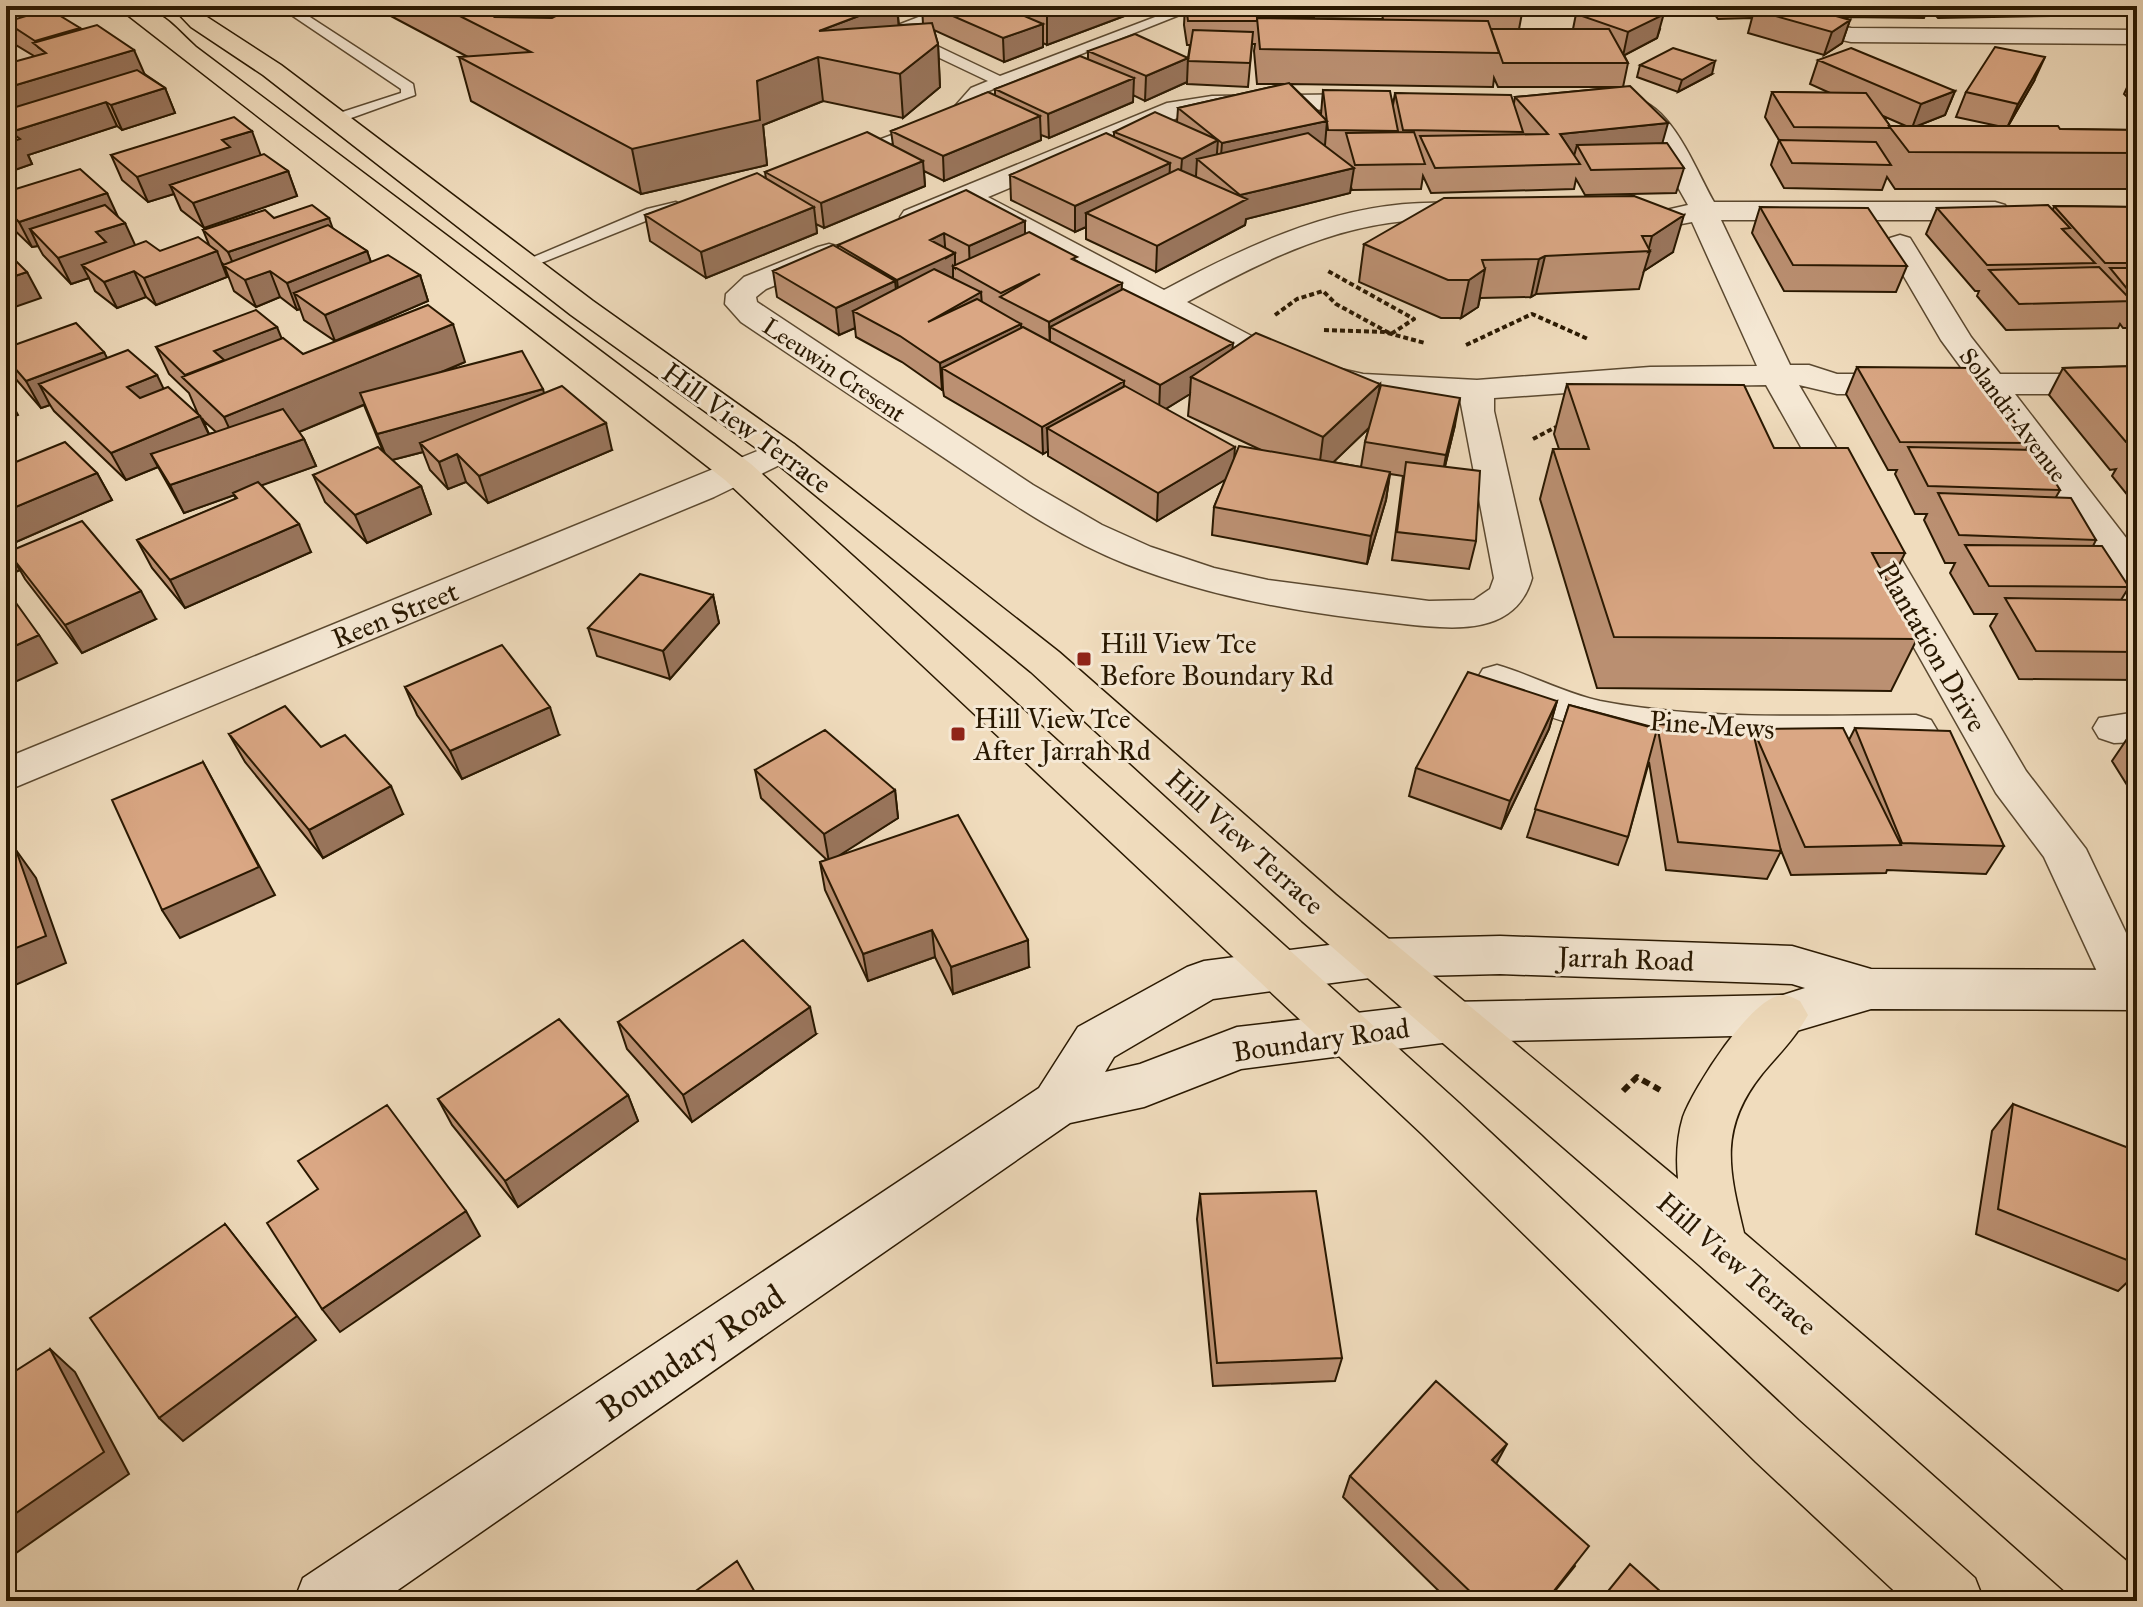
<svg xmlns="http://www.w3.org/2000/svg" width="2143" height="1607" font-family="'IM FELL Great Primer',serif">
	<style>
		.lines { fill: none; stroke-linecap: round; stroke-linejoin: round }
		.lane-casing { stroke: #5b4930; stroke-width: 3 }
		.street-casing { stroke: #5b4930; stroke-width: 3 }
		.secondary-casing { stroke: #291801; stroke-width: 3 }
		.primary-casing { stroke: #291801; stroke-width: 3 }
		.path-far2 { stroke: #291801; stroke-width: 4; stroke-dasharray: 5 3; stroke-linecap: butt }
		.path-far1 { stroke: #291801; stroke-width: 5; stroke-dasharray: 6 4; stroke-linecap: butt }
		.path { stroke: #291801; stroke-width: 6; stroke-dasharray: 8 5; stroke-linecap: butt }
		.lane { fill: #f5e8d4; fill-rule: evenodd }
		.street { fill: #f5e8d4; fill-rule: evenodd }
		.secondary { fill: #f5e8d4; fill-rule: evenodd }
		.primary { fill: #f0dcbd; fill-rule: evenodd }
		.wall { fill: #bb9072; stroke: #291801; stroke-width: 2; fill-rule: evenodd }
		.shaded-wall { fill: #99755c; stroke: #291801; stroke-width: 2 }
		.building { fill: #daa784; stroke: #291801; stroke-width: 2 }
		.poi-dot { fill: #8f2418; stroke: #f5e8d4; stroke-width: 3 }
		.labels { text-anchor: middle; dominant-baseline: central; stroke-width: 6; stroke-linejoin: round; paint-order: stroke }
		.far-street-label { font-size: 24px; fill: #291801; stroke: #f5e8d4 }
		.street-label { font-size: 28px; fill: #291801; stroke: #f5e8d4 }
		.poi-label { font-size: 28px; fill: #291801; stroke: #f5e8d4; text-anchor: start }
		.near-street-label { font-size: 34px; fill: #291801; stroke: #f5e8d4 }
	</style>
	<rect width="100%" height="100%" fill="#f0dcbd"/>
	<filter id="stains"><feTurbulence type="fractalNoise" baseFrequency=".0025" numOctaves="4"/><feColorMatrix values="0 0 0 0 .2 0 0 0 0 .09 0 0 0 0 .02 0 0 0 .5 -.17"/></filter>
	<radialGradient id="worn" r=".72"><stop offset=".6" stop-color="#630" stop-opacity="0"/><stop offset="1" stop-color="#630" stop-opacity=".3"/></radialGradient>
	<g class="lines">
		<defs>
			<path id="lane" d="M278 6H293L413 84 415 95 340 122H330V116L401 93V89Z
				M947 6H965L897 33 885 30Z
				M1184 6H1202L981 94 958 120 861 154 856 155 849 151 948 114 971 88 988 81 904 41V35H914L1000 76Z
				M676 202 684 207 682 210 658 216 531 267 525 269 517 264 647 209Z"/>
			<path id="street" d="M1767 6H1792L1820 22 1851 28 2137 30V44L1851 42 1794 29 1778 18Z
				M1380 94 1389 96 1393 102 1389 108 1212 112 1182 116 988 197 1164 290C1252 243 1345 199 1447 203 1461 204 1475 203 1489 207L1493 213 1489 219 1479 222C1454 221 1430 218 1405 221 1327 228 1255 265 1187 302L1278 350 1314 363 1363 374 1477 380 1650 367 1757 366 1692 222 1676 225 1666 222 1662 216 1666 210 1688 205 1641 122 1630 113 1611 110 1607 104 1611 98C1666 85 1692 164 1714 202H1995L2005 205 2009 211 2005 217 1995 220H1721L1790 365H1809L1837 374H1966L1941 340 1885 244 1890 238 1900 235 1910 238 1971 337 2000 374H2137V394H2015L2137 552V590L2123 587 1981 394H1837L1799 385 2026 771 2086 849 2137 956V1007L2129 1010 2112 1004 2044 857 1996 793 1766 385 1650 387 1494 398V411L1532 578C1515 637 1453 629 1404 624 1309 614 1215 599 1126 564 1060 538 1001 496 943 457 875 412 808 367 741 322L725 304 726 294 744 277 818 247 829 244 840 247 844 253 840 259 766 289 756 297 757 302 1033 485 1102 525 1151 547 1214 568 1268 580 1429 601 1474 600 1490 589 1494 578 1460 399 1363 394 1293 378 1256 364 964 207 924 223 914 226 904 223 900 217 904 211 1167 103 1212 96Z
				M782 441 794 444 799 451 794 458 714 497 6 791V758Z
				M1497 665C1532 675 1564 693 1600 701 1704 721 1811 715 1916 715L1931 720 1937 730 1931 740 1916 745C1785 745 1640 758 1517 704 1502 698 1485 693 1477 679L1483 669Z
				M2137 712V742L2114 743 2099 738 2093 728 2099 718Z"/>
			<path id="secondary" d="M32 6H82L78 11 6 25V11Z
				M1500 936 1792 946 1871 969 2137 970V1010L1871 1009 1783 1035 1450 1042 1241 1069 1144 1107 1070 1123 382 1601H294L303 1578 1039 1088 1078 1027 1187 967 1204 961 1377 939ZM1500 974 1792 984 1805 988 1783 995 1450 1002 1237 1027 1140 1064 1105 1072 1114 1057 1213 999 1377 977Z"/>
			<path id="primary" d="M116 6C160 6 165 18 196 47L751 464 1459 1103 1798 1420 1975 1578 1984 1601H1905L1756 1462 1423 1135 725 480Z
				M171 6H196L207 17 281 65 593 301 794 444 1059 652 1336 895 1678 1179C1676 1158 1677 1137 1683 1117 1693 1089 1752 995 1783 995 1788 995 1796 999 1800 1001L1808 1015C1796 1037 1778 1055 1762 1074 1718 1129 1729 1170 1744 1233L2137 1570V1601H2076L1699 1265 1302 921 1031 672 770 458 571 315 263 75 191 27Z"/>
		</defs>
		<use href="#lane" class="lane-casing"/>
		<use href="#street" class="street-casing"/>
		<use href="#secondary" class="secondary-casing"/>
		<use href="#primary" class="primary-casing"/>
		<path class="path-far2" d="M1275 315 1297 299 1323 291 1336 304 1391 334 1414 319 1328 271
			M1324 330 1384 332 1425 343
			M1466 345 1532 314 1588 339
			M1533 439 1556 427"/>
		<path class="path-far1" d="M6 838 11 836
			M2128 856 2137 871"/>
		<path class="path" d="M1623 1091 1637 1077 1660 1090"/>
		<use href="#lane" class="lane"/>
		<use href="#street" class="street"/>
		<use href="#secondary" class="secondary"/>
		<use href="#primary" class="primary"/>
	</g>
	<path class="wall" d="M372 6H897L899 25 923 24 922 6H1151L1047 45 1043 43V47L1004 62 934 30 938 44 940 87 903 118 823 101 763 125 767 165 641 194 471 101 459 57H468Z
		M1185 6H1366L1365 14 1312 13 1314 18 1383 19 1381 11V6H1522L1523 8 1519 29H1573L1576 14 1660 29 1657 38 1624 55 1628 63 1623 87 1663 143 1684 168 1676 193 1585 195 1576 179 1574 189 1431 193 1423 176 1421 189 1352 190 1351 187 1350 193 1246 219 1245 225 1156 272 1086 239V227L1075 232 1011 200 1010 175 1114 137V132L1177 122 1178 108 1284 84H1257L1254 51 1255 44H1252L1248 87 1187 84V82L1145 101 1133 95V102L1049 138 1041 135V140L944 181 924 171 925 186 824 228 816 224 817 233 706 278 650 241 645 215 766 179 765 172 893 145 891 131 995 95V89L1088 59V51L1188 58 1190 45H1187L1184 25ZM1494 78 1498 87H1620L1515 97 1514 103 1395 93 1393 105 1323 90 1321 114 1290 84 1493 87Z
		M1708 6H1801L1850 20 1842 43 1824 55 1748 33 1752 18 1718 19Z
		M1836 6H2055L2051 16 1938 18 1928 7 1924 18 1845 17Z
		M6 21 80 30 165 88 175 113 122 130 117 126 28 155 32 164 6 173V88L34 56 16 45Z
		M1818 60 1955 91 1945 115 1917 126H1998L1956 117 1966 92 2034 81 2008 126 2060 129 2137 130V189H1895L1887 177 1882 190 1784 188 1771 165 1779 140 1765 117 1772 92 1830 93 1810 84ZM1883 116 1906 126H1890Z
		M1640 65 1712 74 1678 92 1637 77Z
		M2135 70H2137V106L2124 94Z
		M111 155H261L288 171 297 196 204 228 181 210 174 194 148 202 122 180Z
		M6 192 119 218 135 246 160 251 210 247 203 230 274 218 333 229 367 251 371 262 420 275 428 301 335 341 304 320 300 309 297 310 280 297 256 307 234 291 224 265 221 262 227 277 156 305 146 297 117 308 95 291 89 278 71 284 43 255 38 246 32 247 6 222Z
		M1634 196 1673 252 1644 271 1639 289 1536 294 1531 297 1480 298 1478 307 1461 318H1441L1359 282 1364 244Z
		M2054 206 2137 207V328H2123L2120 324 2118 328 2006 330 1977 296 1979 291H1975L1926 234 1937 208 2053 210Z
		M1760 207 1907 266 1896 292 1784 291 1752 233Z
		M1025 221V234L1077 261 1121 290 1232 349 1380 384 1379 391 1455 425 1445 466 1476 541 1469 569 1392 560 1403 476 1390 474 1386 500 1367 564 1212 535 1214 507 1226 479 1157 521 1048 456V451L1043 454 944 396 943 390H942L902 362 856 337 855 328 839 335 777 297 773 271 838 248V245ZM1190 394 1188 416 1259 449 1234 459 1166 409ZM1369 428 1365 442 1361 467 1333 462Z
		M282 338 303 354 465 362 442 372 544 393 612 450 488 503 466 482 448 489 430 470 423 452 392 460 421 486 431 514 367 543 325 502 313 475 384 454 364 405 299 432 304 439 316 466 261 485 311 552 185 608 152 568 137 540 236 499 234 495 184 513 158 467 126 480 54 411 50 405 41 408 14 377 6 363V348L107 358 164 389 198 414 189 393 169 374 156 347ZM202 418 204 421 216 432 209 434Z
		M2137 366V507L2112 476 2116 469 2110 470 2049 395 2063 368Z
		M1857 367 2029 443 2026 450 2060 490 2056 497 2096 540 2093 546 2129 587 2121 600H2137V680L2019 679 1990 626 1997 614H1974L1950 573 1955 563H1945L1924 520 1927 514H1915L1895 474 1897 470H1888L1846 394Z
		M1567 384 1774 448 1905 553 1889 585 1917 639 1891 691 1597 688 1540 499 1553 449H1559L1554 434Z
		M6 466 97 473 112 500 9 545 12 550 156 619 82 653 25 579 20 570 6 576Z
		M713 595 719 623 670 679 597 656 588 628Z
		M405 687 559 735 462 779 417 715Z
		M1557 701 1549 729 1501 829 1409 796 1416 768Z
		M1569 705 1656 728 1657 724 1752 732 1753 729 1849 740 1855 728 2004 846 1986 874 1887 870 1886 873 1791 875 1780 848 1781 851 1767 879 1666 870 1649 762 1628 837 1618 865 1527 837Z
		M2131 733H2137V801L2112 761Z
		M229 734 321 747 403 814 323 858 245 762Z
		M755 770 895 790 898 818 839 855 1029 967 953 994 935 957 868 981 825 890 820 862 827 860 761 798Z
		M618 1022 816 1034 692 1122 627 1049Z
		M628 1095 638 1121 518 1207 452 1125 438 1099Z
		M2013 1104 2129 1207 2137 1210V1273L2118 1291 1976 1234 1992 1131Z
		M1200 1194 1342 1358 1335 1381 1213 1386 1197 1219Z
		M1496 1464 1575 1566 1547 1601H1449L1343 1497 1350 1476Z"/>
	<path class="shaded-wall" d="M540 6H675L547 49 538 7Z
		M885 6H897L900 44 819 31Z
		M1062 6H1151L1047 45V12Z
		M1666 6 1657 38 1623 56 1628 32 1654 12Z
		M502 7 511 42 495 17Z
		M1850 20 1842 43 1824 55 1832 32Z
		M1043 24V47L1004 62 1003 38Z
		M80 28 90 51 46 53 38 47 35 41Z
		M938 44 940 87 903 118 900 74Z
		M134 50 149 84 6 128V88Z
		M818 57 823 101 763 125 767 165 641 194 632 149 757 81Z
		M2045 57 2034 81 2007 128 2018 104Z
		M1188 58 1187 82 1145 101 1146 76Z
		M1715 61 1712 74 1678 92 1682 80Z
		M1134 78 1133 102 1049 138 1048 114Z
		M165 88 175 113 122 130 111 105Z
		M1955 91 1945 115 1912 128 1921 104Z
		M106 102 117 126 28 155 32 164 6 173V144L11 132Z
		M1040 116 1041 140 944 181 943 156Z
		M1327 121 1325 145 1220 168 1222 143Z
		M1668 123 1661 148 1577 145 1574 156 1560 134Z
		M252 131 261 156 170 185 174 194 148 202 137 177 222 140Z
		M1218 140 1216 165 1197 159 1196 176 1180 184 1182 159Z
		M923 161 925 186 824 228 821 203Z
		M1170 163 1169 188 1086 213V227L1075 232V206Z
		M1354 168 1350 193 1246 219 1245 225 1156 272 1157 246 1240 195Z
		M288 171 297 196 204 228 193 203Z
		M107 193 119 219 30 229 38 246 32 247 19 222Z
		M814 207 817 233 706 278 701 252Z
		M1684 215 1673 252 1644 271 1650 251 1648 252 1652 236Z
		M329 218 338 243 238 275 228 252Z
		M1025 221V247L970 272 969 246Z
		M125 223 137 249 82 265 89 278 71 284 58 258 96 232Z
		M944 233 946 258 955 253V268L953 266V281L900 306 897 280 930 240Z
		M217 251 227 277 156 305 144 278Z
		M367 251 376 277 294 293 300 309 297 310 287 283Z
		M1545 256 1536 294 1531 297 1539 259Z
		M1485 269 1478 307 1461 318 1469 280Z
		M134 271 146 297 117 308 104 282Z
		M270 271 280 297 256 307 245 280Z
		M27 272 41 298 6 310V279Z
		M420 275 428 301 335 341 325 315Z
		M895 281 898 307 853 311 855 328 839 335 836 308Z
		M1122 283 1121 309 1050 327V349L1049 322Z
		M981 292 983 319 928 322Z
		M453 324 465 362 242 456 224 417Z
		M1021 324 1022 350 942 368 943 390H942L940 363Z
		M277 327 288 354 231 376 214 351Z
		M1233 343 1231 370 1191 377 1190 394 1159 413 1160 385Z
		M104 352 118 379 39 384 50 405 41 408 26 381Z
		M157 375 170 402 141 415 127 387Z
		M1124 381 1123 408 1047 428 1048 451 1043 454 1042 427Z
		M1380 384 1374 423 1318 477 1323 437Z
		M543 389 550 416 420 443 423 452 388 461 377 434Z
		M6 393 18 415 6 419Z
		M1460 398 1455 425 1441 483 1446 455Z
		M200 416 213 443 151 454 158 467 126 480 111 453Z
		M606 423 612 450 488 503 479 476Z
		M304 439 316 466 184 513 170 485Z
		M1235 447 1233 475 1157 521 1158 493Z
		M457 454 466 482 448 489 439 462Z
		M1390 472 1386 500 1367 564 1371 536Z
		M97 473 112 500 9 545 23 569 8 552 20 570 6 576V511Z
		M421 486 431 514 367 543 355 515Z
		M299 524 311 552 185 608 170 580Z
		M141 591 156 619 82 653 65 625Z
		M713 595 719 623 670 679 663 651Z
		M39 635 57 663 6 686V650Z
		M1557 701 1549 729 1501 829 1510 801Z
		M550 707 559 735 462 779 450 751Z
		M203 762 275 895 180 938 162 910Z
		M391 786 403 814 323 858 309 830Z
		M895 790 898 818 829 862 824 834Z
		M16 850 36 878 66 963 6 989V952Z
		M932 930 935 957 868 981 863 954Z
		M1028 940 1029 967 953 994 951 967Z
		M810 1007 816 1034 692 1122 683 1095Z
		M628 1095 638 1121 518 1207 505 1181Z
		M466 1211 480 1236 340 1332 322 1309Z
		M225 1224 316 1340 183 1441 159 1418Z
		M50 1349 75 1372 129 1474 6 1560V1520Z
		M1507 1444 1495 1466 1492 1460Z"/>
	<path class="building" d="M440 6H540L502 7 495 17 552 18 575 6H885L819 31 932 23 938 44 900 74 818 57 757 81 760 120 632 149 459 57 531 52Z
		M930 6H1001L1043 24 1003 38Z
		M1033 6H1062L1047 12Z
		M1186 6H1310L1314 18H1257V21H1188Z
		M1389 6H1522L1523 8 1390 7Z
		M1594 6H1666L1654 12 1663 15 1628 32 1576 14Z
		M1760 6H1801L1850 20 1832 32 1754 10Z
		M49 9 80 28 35 41 6 22Z
		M1257 18 1488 21 1499 53 1260 49Z
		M97 25 134 50 6 88V64L46 53 33 43Z
		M1491 29H1609L1628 63H1503Z
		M1193 30 1253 32 1250 63 1188 61Z
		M1135 34 1188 58 1146 76 1088 51Z
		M1995 47 2045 57 2018 104 1966 92Z
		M1673 48 1715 61 1682 80 1640 65Z
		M1851 48 1955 91 1921 104 1818 60Z
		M1080 56 1134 78 1048 114 995 89Z
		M137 70 165 88 111 105 106 102 11 132 20 139 6 144V110Z
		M1289 83 1327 121 1222 143 1218 140 1182 159 1114 132 1155 112 1218 140 1178 108Z
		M1630 86 1668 123 1560 134 1580 164 1435 168 1420 136 1548 134 1515 97Z
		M1323 90 1390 91 1398 131 1328 130Z
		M988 92 1040 116 943 156 891 131Z
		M1772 92 1866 93 1890 126 1888 128 1794 127Z
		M1395 93 1511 95 1523 132 1403 130Z
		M234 117 252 131 222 140 230 147 137 177 111 155Z
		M1889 126H2058L2060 129 2137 130V153L1909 152Z
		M867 132 923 161 821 203 765 172Z
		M1414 132 1425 164 1355 165 1346 133Z
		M1106 133 1170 163 1075 206 1010 175Z
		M1308 133 1354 168 1240 195 1197 159Z
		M1779 140 1876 142 1891 165 1792 163Z
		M1667 143 1684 168 1591 170 1577 145Z
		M264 154 288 171 193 203 170 185Z
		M80 169 107 193 19 222 6 209V192Z
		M1178 169 1247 199 1157 246 1086 213Z
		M757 173 814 207 701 252 645 215Z
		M966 190 1025 221 969 246 944 233 930 240 955 253 897 280 838 245Z
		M1634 196 1684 215 1652 236H1642L1650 251 1545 256 1539 259 1482 260 1485 269 1469 280H1448L1364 244 1444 198Z
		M105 205 125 223 96 232 106 242 58 258 30 229Z
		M312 205 329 218 228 252 203 230 265 210 274 218Z
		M2048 205 2070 228 2062 229 2095 263 1987 265 1937 208Z
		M2054 206 2137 207V263H2105Z
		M1760 207 1868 208 1907 266 1793 265Z
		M328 225 367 251 287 283 270 271 245 280 223 265Z
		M1029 232 1077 257 1072 259 1122 283 1049 322 1000 297 1040 274 1001 293 953 266Z
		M198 237 217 251 144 278 134 271 104 282 82 265 146 241 160 251Z
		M833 245 895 281 836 308 773 271Z
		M6 251 27 272 6 279Z
		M388 255 420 275 325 315 294 293Z
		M2099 267 2132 301 2019 304 1989 270Z
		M2110 268H2137V301Z
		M934 269 981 292 928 322 977 299 1021 324 940 363 900 336 853 311Z
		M1123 289 1233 343 1160 385 1050 327Z
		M428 305 453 324 224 417 182 377 283 338 303 354Z
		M256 310 277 327 214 351 224 360 185 375 156 347Z
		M76 323 104 352 26 381 6 358V348Z
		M1023 327 1124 381 1042 427 942 368Z
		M1256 333 1380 384 1323 437 1191 377Z
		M128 350 157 375 127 387 140 398 168 387 200 416 111 453 39 384Z
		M522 351 543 389 377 434 360 393Z
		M2137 366V442H2126L2063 368Z
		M1857 367 1978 368 2029 443 1900 442Z
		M1567 384 1744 385 1774 448H1848L1905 553H1872L1917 639 1614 637 1553 449H1589Z
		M1381 385 1460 398 1446 455 1365 442Z
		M562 386 606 423 479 476 457 454 439 462 420 443Z
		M1125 386 1235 447 1158 493 1047 428Z
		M283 409 304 439 170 485 151 454Z
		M65 442 97 473 6 511V466Z
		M1239 446 1390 472 1371 536 1214 507Z
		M378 447 421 486 355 515 313 475Z
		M1908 447 2036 450 2060 490 1928 486Z
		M2137 448V460L2128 449Z
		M1406 462 1480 471 1476 541 1397 532Z
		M258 482 299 524 170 580 137 540 237 498 233 493Z
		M1938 493 2071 498 2096 540 1959 535Z
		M82 521 141 591 65 625 8 552Z
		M1965 545 2102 546 2129 587 1989 586Z
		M640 574 713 595 663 651 588 628Z
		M6 589 39 635 6 650Z
		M2005 598 2137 600V652L2036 651Z
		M502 645 550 707 450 751 405 687Z
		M1468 672 1557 701 1510 801 1416 768Z
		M1569 705 1657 729 1628 837 1535 809Z
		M285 706 321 747 345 735 391 786 309 830 229 734Z
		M1657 724 1753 732 1781 851 1678 842Z
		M1843 728 1901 845 1805 847 1753 729Z
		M1855 728 1950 731 2004 846 1902 843Z
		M825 730 895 790 824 834 755 770Z
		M2131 733H2137V742Z
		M203 762 259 867 162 910 112 800Z
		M958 815 1028 940 951 967 932 930 863 954 820 862Z
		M16 850 46 936 6 952V854Z
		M743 940 810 1007 683 1095 618 1022Z
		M559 1019 628 1095 505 1181 438 1099Z
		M2013 1104 2134 1150 2129 1207 2137 1210V1264L1998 1209Z
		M387 1105 466 1211 322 1309 267 1223 318 1189 298 1161Z
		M1316 1191 1342 1358 1217 1363 1200 1194Z
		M225 1224 297 1316 159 1418 90 1318Z
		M50 1349 104 1452 6 1520V1377Z
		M1436 1381 1507 1444 1492 1460 1589 1546 1546 1601H1480L1350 1476Z
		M737 1561 760 1601H682Z
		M1630 1564 1671 1601H1600Z"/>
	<g class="poi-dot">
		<rect x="1076" y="651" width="16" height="16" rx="4"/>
		<rect x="950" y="726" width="16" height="16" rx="4"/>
	</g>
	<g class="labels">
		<g class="far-street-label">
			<text transform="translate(834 370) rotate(34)">Leeuwin Cresent</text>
			<text transform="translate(2013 415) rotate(53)">Solandri Avenue</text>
		</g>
		<g class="street-label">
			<text transform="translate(747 428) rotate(36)">Hill View Terrace</text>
			<text transform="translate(395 615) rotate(-22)">Reen Street</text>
			<text transform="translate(1932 647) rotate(60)">Plantation Drive</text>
			<text transform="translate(1712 725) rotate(4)">Pine Mews</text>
			<text transform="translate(1245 842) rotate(42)">Hill View Terrace</text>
			<text transform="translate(1626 959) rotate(2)">Jarrah Road</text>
			<text transform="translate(1321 1040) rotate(-8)">Boundary Road</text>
			<text transform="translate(1737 1264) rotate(41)">Hill View Terrace</text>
		</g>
		<g class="poi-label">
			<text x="1100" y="643">Hill View Tce<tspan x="1100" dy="32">Before Boundary Rd</tspan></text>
			<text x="974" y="718">Hill View Tce<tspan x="974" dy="32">After Jarrah Rd</tspan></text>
		</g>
		<g class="near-street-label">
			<text transform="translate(691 1353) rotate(-34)">Boundary Road</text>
		</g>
	</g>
	<rect width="2143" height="1607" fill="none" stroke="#f0dcbd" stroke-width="32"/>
	<rect x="8" y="8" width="2127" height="1591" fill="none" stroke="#291801" stroke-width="4"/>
	<rect x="16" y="16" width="2111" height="1575" fill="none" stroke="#291801" stroke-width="2"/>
	<rect width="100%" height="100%" filter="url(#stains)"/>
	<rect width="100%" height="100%" fill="url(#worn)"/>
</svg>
